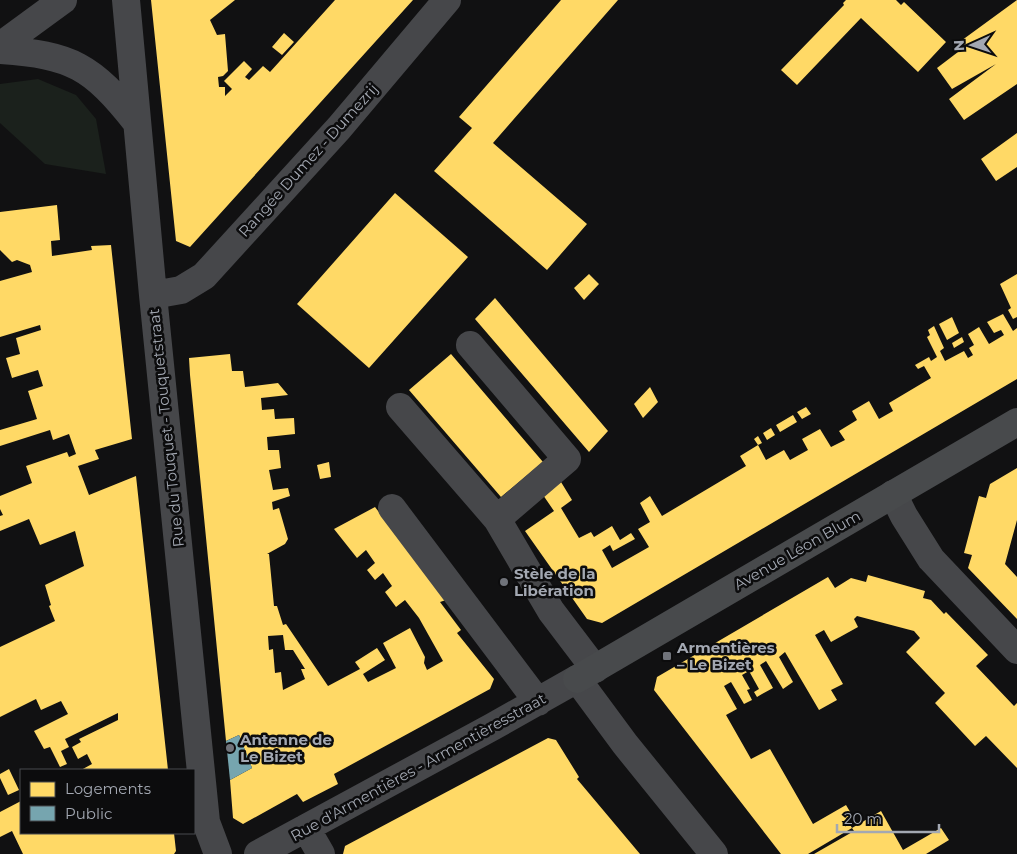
<svg xmlns="http://www.w3.org/2000/svg" width="1017" height="854" font-family="Montserrat,sans-serif">
	<style>
		.green { fill: #1b211c }
		.homes { fill: #ffd966; fill-rule: evenodd }
		.public { fill: #76a5af }
		.lines { fill: none; stroke-linecap: round; stroke-linejoin: round }
		.minor { stroke: #46474a; stroke-width: 28 }
		.major { stroke: #484a4c; stroke-width: 28 }
		.poi-dot { fill: #70737a; stroke: #0c0c0d; stroke-width: 2 }
		.labels { text-anchor: middle; dominant-baseline: central; stroke-width: 5; stroke-linejoin: round; paint-order: stroke }
		.street-label { font-size: 15px; fill: #a3a8b2; stroke: #0c0c0d }
		.poi-label { font-size: 15px; font-weight: bold; fill: #a3a8b2; stroke: #0c0c0d; text-anchor: start }
	</style>
	<rect width="100%" height="100%" fill="#111112"/>
	<path class="green" d="M38 79 76 95 96 119 106 174 45 164 0 123V84Z"/>
	<path class="homes" d="M151 0H235L210 20 217 35 225 34 228 71 223 76 218 77 219 87H225V96L232 89 224 81 244 61 252 69 245 77 249 80 263 66 270 72 335 0H413L190 247 176 241Z
		M561 0H618L493 143 587 224 547 270 434 171 472 128 459 117Z
		M846 0H896L901 5 904 2 946 42 918 72 861 18 797 85 781 70 844 5 843 3Z
		M1017 0V84L964 120 949 99 996 64 952 89 937 68 958 52 954 46Z
		M284 33 294 42 282 55 272 47Z
		M1017 133V167L996 181 981 159Z
		M395 193 468 257 369 368 297 304Z
		M57 205 60 240 51 241 52 256 92 250 91 246 111 245 132 439 95 450 99 459 78 466 89 495 136 476 168 770H81L92 764 87 754 78 759 72 747 81 742 79 739 118 720V713L65 739 69 747 61 751 67 764 60 767 50 747 44 749 34 731 68 714 61 701 41 710 36 699 0 717V647L55 621 49 606 51 605 45 585 84 566 75 531 40 545 29 519 0 531V516L3 515 0 509V496L32 483 26 466 67 452 69 457 76 454 69 434 53 440 50 430 0 446V430L37 419 28 391 43 386 38 370 12 378 6 358 20 354 16 338 41 330 40 325 0 337V281L32 272 30 265 17 260 12 262 0 250V212Z
		M589 274 599 284 584 300 574 288Z
		M1017 274V317L1013 319 1008 310 1011 308 1000 284Z
		M495 298 608 431 589 452 475 319Z
		M1003 314 1013 331 1017 328V379L602 623 587 619 525 531 554 511 543 495 561 482 572 500 561 508 579 538 591 532 594 537 612 526 620 540 631 533 635 539 613 551 610 545 602 550 612 568 649 547 638 529 650 522 640 503 650 496 662 516 746 466 740 456 758 445 754 439 758 436 762 443 758 445 766 460 784 450 790 460 808 450 802 439 820 429 831 447 845 440 839 431 857 420 852 411 869 401 879 419 893 411 889 403 931 378 924 366 918 369 915 365 929 357 931 361 937 357 927 337 930 335 928 330 934 326 944 348 940 351 945 361 964 351 968 358 973 355 969 348 974 345 968 334 979 327 989 344 1004 335 1001 330 994 333 987 322Z
		M952 317 959 333 947 340 939 324Z
		M962 337 964 342 954 348 952 343Z
		M230 354 232 371H243L245 387 278 383 288 395 261 398 262 410 274 409 275 419 294 418 295 434 267 437 268 450H279L281 468 269 470 273 490 288 488 290 496 272 502 273 510 279 508 288 539 285 544 267 554H269L274 606H277L283 625 286 624 328 686 360 669 355 662 377 648 385 660 363 674 368 682 396 668 383 643 410 628 425 657 424 663 427 670 443 661 419 618 405 600 396 607 385 592 392 586 383 573 375 580 367 570 375 563 366 550 357 558 334 529 375 507 446 600 440 602 461 630 457 633 494 679 490 689 334 774 338 784 303 802 297 794 243 824 233 818 230 780 252 768 239 735 226 741 190 375 189 358ZM283 635 285 650H293L305 669H301L305 679 283 690 281 672 275 673 273 649 269 650 268 636Z
		M451 354 543 462 501 497 409 390Z
		M650 387 658 402 643 418 634 404Z
		M806 407 811 414 802 419 797 412Z
		M793 415 797 422 780 432 776 425Z
		M771 428 775 435 767 440 763 433Z
		M329 462 331 477 320 479 317 465Z
		M1017 468V520L1005 564 1017 577V619L968 568 972 555 964 553 979 496 986 498 990 484Z
		M868 575 925 591 923 598 931 600 944 614 946 612 988 655 976 666 1014 706 1017 703V768L986 736 975 746 935 703 945 693 906 652 920 638 914 631 857 616 854 619 858 627 831 642 824 630 815 635 843 684 831 690 837 700 819 710 785 652 779 657 793 682 783 689 766 661 760 665 773 688 762 694 757 697 754 692 759 689 749 671 742 675 750 689 747 690 752 700 744 704 731 682 724 686 737 709 726 715 751 759 770 749 813 824 846 805 852 815 846 818 852 828 808 854H781L654 690 657 677 828 577 835 588 851 578 866 582Z
		M548 738 556 740 579 777 577 779 640 854H343L345 846Z
		M9 769 19 790 8 795 0 778V774Z
		M21 801V833H174L176 851 174 854H23L12 831 0 837V812Z
		M881 811 903 850 941 828 949 840 926 854H814L854 831 852 828Z"/>
	<path class="public" d="M239 735 252 768 230 780 226 741Z"/>
	<g class="lines">
		<path class="minor" d="M126 0 153 295 206 822 218 854
			M0 46 63 0
			M0 50C72 55 92 66 137 123
			M153 295 181 290 204 276 339 128 447 0
			M470 345 567 459 497 519 551 611 595 669
			M400 407 497 519
			M893 494 904 516 931 559 1017 650
			M392 508 538 702
			M306 828 321 854
			M258 854 492 727 577 679 625 744 714 854"/>
		<path class="major" d="M577 679 1017 422"/>
	</g>
	<g class="poi-dot">
		<circle cx="504" cy="582" r="5"/>
		<rect x="662" y="651" width="10" height="10" rx="2.5"/>
		<circle cx="230" cy="748" r="5"/>
	</g>
	<g class="labels">
		<g class="street-label">
			<text transform="translate(308 160) rotate(-48)">Rangée Dumez - Dumezrij</text>
			<text transform="translate(166 428) rotate(-96)">Rue du Touquet - Touquetstraat</text>
			<text transform="translate(797 550) rotate(-30)">Avenue Léon Blum</text>
			<text transform="translate(418 767) rotate(-29)">Rue d'Armentières - Armentièresstraat</text>
		</g>
		<g class="poi-label">
			<text x="514" y="573">Stèle de la<tspan x="514" dy="17">Libération</tspan></text>
			<text x="677" y="647">Armentières<tspan x="677" dy="17">– Le Bizet</tspan></text>
			<text x="240" y="739">Antenne de<tspan x="240" dy="17">Le Bizet</tspan></text>
		</g>
	</g>
	<rect x="20" y="769" width="175" height="65" fill="#0c0c0d" stroke="#484a4f"/>
	<rect x="30" y="782" width="25" height="15" fill="#ffd966" stroke="#484a4f"/>
	<text x="65" y="794" font-size="15" fill="#a3a8b2">Logements</text>
	<rect x="30" y="806" width="25" height="15" fill="#76a5af" stroke="#484a4f"/>
	<text x="65" y="819" font-size="15" fill="#a3a8b2">Public</text>
	<g transform="translate(972 45) rotate(267)" stroke="#0c0c0d" stroke-width="4" paint-order="stroke">
	<path d="M0-4L9 19L0 12L-9 19Z" fill="#a3a8b2"/>
	<text y="-8" font-size="14" font-weight="bold" text-anchor="middle" fill="#a3a8b2">N</text>
	</g>
	<path d="M837 824v8h102v-8" fill="none" stroke="#a3a8b2" stroke-width="2.5"/>
	<text x="844" y="824" font-size="15" fill="#a3a8b2" stroke="#0c0c0d" stroke-width="4" paint-order="stroke">20 m</text>
</svg>
